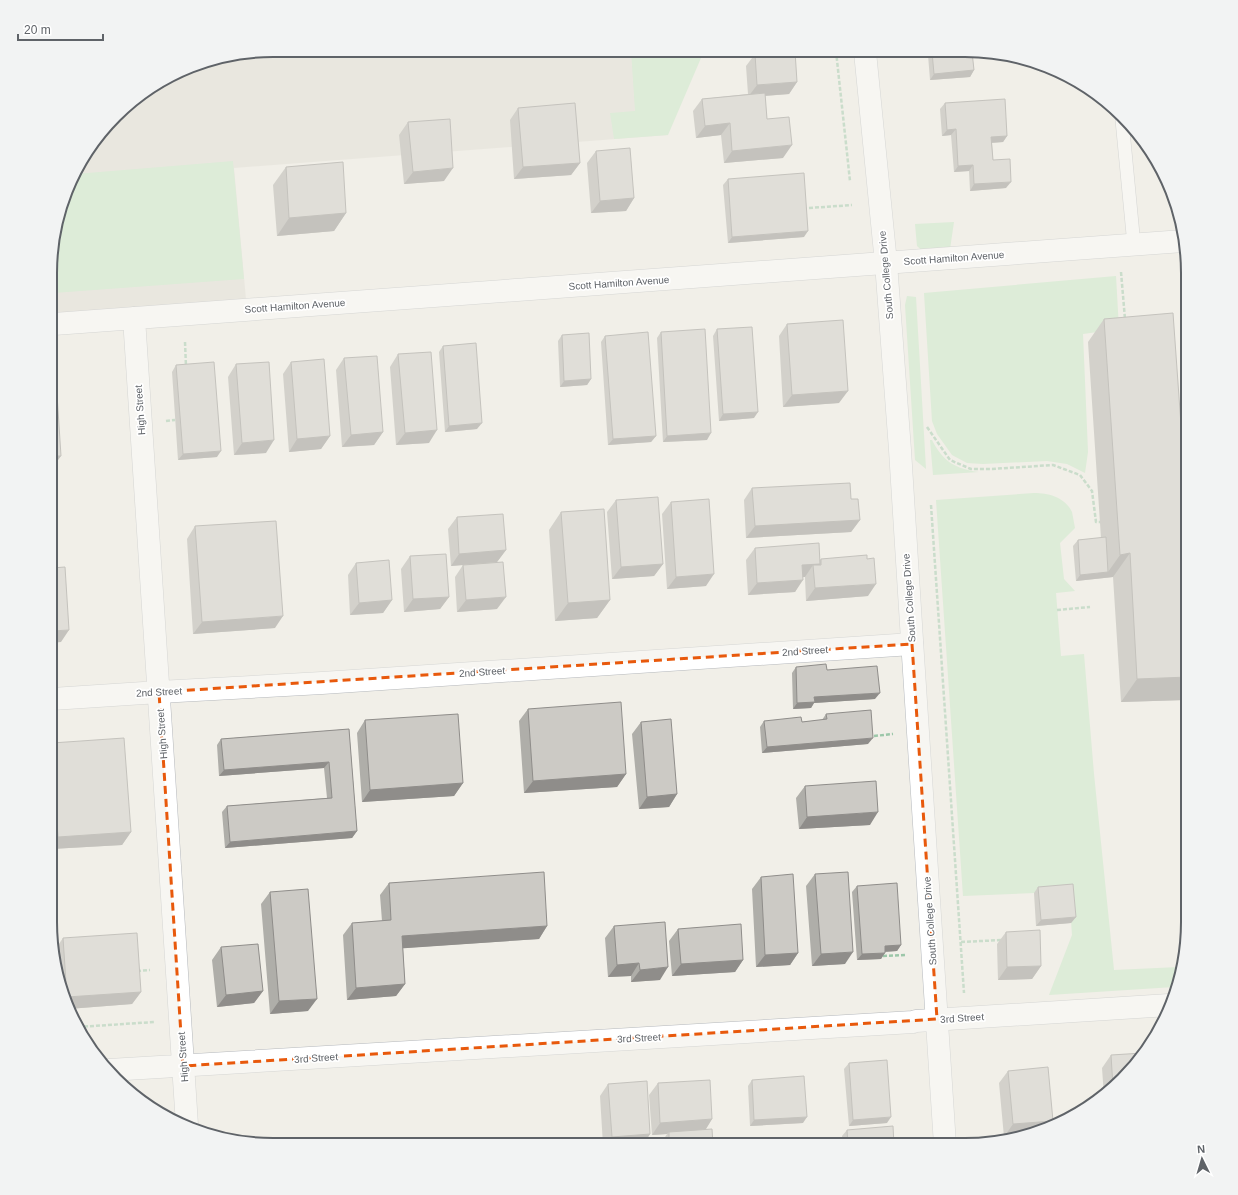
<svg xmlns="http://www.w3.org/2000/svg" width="1238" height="1195" font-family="Arial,sans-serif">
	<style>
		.education { fill: #e1ded6 }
		.green { fill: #c5e8c5 }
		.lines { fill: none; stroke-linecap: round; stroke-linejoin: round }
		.lane-casing { stroke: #b5b8bc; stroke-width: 14 }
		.street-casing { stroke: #b5b8bc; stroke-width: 23 }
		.secondary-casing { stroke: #b6babf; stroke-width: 23 }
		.path { stroke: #9cc7a9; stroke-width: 2.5; stroke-dasharray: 4 2; stroke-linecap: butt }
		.lane { stroke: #fff; stroke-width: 13 }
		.street { stroke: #fff; stroke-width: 22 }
		.secondary { stroke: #fff; stroke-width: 22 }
		.wall { fill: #afaea9 }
		.shaded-wall { fill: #8f8d8a }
		.building { fill: #cccac5; stroke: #8f8d8a }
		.marked { fill: none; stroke: #e8590c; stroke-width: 3; stroke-dasharray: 8 5; stroke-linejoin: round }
		.labels { text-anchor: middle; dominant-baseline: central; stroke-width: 3.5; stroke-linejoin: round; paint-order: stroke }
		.street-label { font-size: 10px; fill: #5f6368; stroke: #fff }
		.rim { fill: none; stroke: #5f6368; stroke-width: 2 }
	</style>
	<rect width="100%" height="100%" fill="#f1efe8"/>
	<path class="education" d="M273 50 661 51 668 135 234 168 247 310 54 324V230L80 162 126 105 201 62Z"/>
	<path class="green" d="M631 51H704L668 135 614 139 610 113 635 111Z
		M233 161 244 279 54 293V230L75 174Z
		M954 222 950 249 926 254 917 246 915 224Z
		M1116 276 1119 329 1083 334 1088 452 1085 473 1067 464 1047 461 983 464 967 463 952 455 937 434 932 421 924 293Z
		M907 296 916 297 926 469 915 460 905 305Z
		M930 440H932C943 462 956 469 979 472L933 475Z
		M1034 493C1048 493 1065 497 1072 512 1073 517 1074 523 1075 528L1060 543 1064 579 1075 591 1056 593 1061 656 1084 654 1094 774 1114 970 1179 967 1174 987 1049 995 1072 935 1069 891 1034 893 963 896 936 500Z"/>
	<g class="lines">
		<defs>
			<path id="lane" d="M1122 120 1134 245"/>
			<path id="street" d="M134 318 187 1125
				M54 324 1183 241
				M52 699 159 692 322 683 912 644
				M109 1070 913 1022 916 1021 1169 1005"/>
			<path id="secondary" d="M865 52 886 263 900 450 913 656 945 1145"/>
		</defs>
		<use href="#lane" class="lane-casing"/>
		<use href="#street" class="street-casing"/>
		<use href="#secondary" class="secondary-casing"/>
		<path class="path" d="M836 51 850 181
			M809 208 852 205
			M1121 272 1125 319
			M185 342 186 367
			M166 421 175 420
			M927 427 950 460 971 469H992L1053 465 1080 475 1092 491 1096 522H1100
			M931 505 964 993
			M1057 610 1090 607
			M874 736 893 734
			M961 942 1002 940
			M883 956 906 955
			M137 971 150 970
			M78 1027 154 1022"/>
		<use href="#lane" class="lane"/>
		<use href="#street" class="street"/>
		<use href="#secondary" class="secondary"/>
	</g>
	<path class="wall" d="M909 52H972L974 70 970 77 930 80 928 55 909 56Z
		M755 54 797 82 789 94 765 96 767 119 783 158 724 163 721 135 696 138 693 111 702 99 748 94 746 66Z
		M945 103 1007 136 1003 142 992 143 993 160 1006 188 970 191 969 171 954 172 951 135 942 136 940 109Z
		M518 108 580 163 571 175 514 179 510 120Z
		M408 122 444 181 404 184 399 135Z
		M596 151 634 198 626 211 591 213 587 163Z
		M286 167 346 213 334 231 277 236 273 185Z
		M728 179 804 237 728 243 723 185Z
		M1104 319 1184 467 1183 446 1188 440V696L1185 700 1121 702 1113 577 1104 578 1076 581 1073 546 1078 540 1101 538 1088 342Z
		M787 324 839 403 783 407 779 336Z
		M717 329 754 418 719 421 713 336Z
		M661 332 707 440 663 442 657 338Z
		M562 335 591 379 587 385 560 387 558 341Z
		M605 336 656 436 651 442 608 445 601 342Z
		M443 346 477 429 445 432 439 352Z
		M398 354 429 443 396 445 390 367Z
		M344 358 383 432 374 445 342 447 336 370Z
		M291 362 330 436 321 449 289 452 283 374Z
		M236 364 266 453 234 455 228 377Z
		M176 365 217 457 178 460 172 372Z
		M752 488 851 499 860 520 851 532 746 538 744 500Z
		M616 500 663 564 654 576 612 579 607 512Z
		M671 502 706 586 667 589 662 514Z
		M561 512 610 600 597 618 555 621 549 530Z
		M457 517 506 550 497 562V609L457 612 455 577 463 565 451 566 448 529Z
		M195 526 275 628 193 634 187 539Z
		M755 548 820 560 821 559 868 596 806 601 805 578V577H803L795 592 748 595 746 560Z
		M410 556 449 597 440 609 404 612 401 569Z
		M356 563 392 600 383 613 350 615 348 575Z
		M796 667 827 670 875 699 814 703 811 708 793 709 792 673Z
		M528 709 626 774 617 787 524 793 519 721Z
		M826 714 868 744 762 753 760 727 764 721 802 722 822 720Z
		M365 720 463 783 454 796 362 802 357 733Z
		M641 722 677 794 669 807 639 809 632 734Z
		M349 729 357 831 352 838 225 848 222 812 227 806 327 798 324 768 219 776 217 745 221 739Z
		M52 743 131 832 122 845 51 849Z
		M805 786 870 825 799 829 796 798Z
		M815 874 845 964 812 966 806 886Z
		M761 877 798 953 790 965 756 967 752 889Z
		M389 883 547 926 539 939 403 948 405 984 396 996 347 1000 343 935 352 923 382 921 380 895Z
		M857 886 901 945 897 951 885 952 881 959 857 960 852 892Z
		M1038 887 1076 917 1071 923 1036 926 1034 893Z
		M270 892 308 1011 270 1014 261 904Z
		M614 926 660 980 631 982V976L608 977 605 938Z
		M678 929 743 960 735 972 672 976 669 941Z
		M1006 932 1041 966 1032 979 998 980 997 944Z
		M63 938 141 992 132 1004 68 1009 67 1007 54 951Z
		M221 947 263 991 254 1003 217 1007 212 960Z
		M1111 1055 1133 1069 1104 1096 1102 1068Z
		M849 1063 887 1123 849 1126 844 1069Z
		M1008 1071 1053 1121 1048 1129 1018 1136 1004 1137 999 1083Z
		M752 1080 803 1123 750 1126 748 1086Z
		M658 1083 712 1119 706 1129 713 1145H660L667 1134 652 1135 649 1095Z
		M608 1084 650 1134 643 1145H603L600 1096Z
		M847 1130 894 1145H843L842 1136Z"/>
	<path class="shaded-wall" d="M913 52H930L928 55 909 56Z
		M974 70 970 77 930 80 934 74Z
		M797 82 789 94 748 97 757 85Z
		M730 123 721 135 696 138 705 126Z
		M956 129 951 135 942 136 947 130Z
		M1007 136 1003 142 987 143 991 137Z
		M792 145 783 158 724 163 732 151Z
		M580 163 571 175 514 179 523 167Z
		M973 165 969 171 954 172 958 166Z
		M453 168 444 181 404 184 413 172Z
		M1011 182 1006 188 970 191 974 184Z
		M634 198 626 211 591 213 600 201Z
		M346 213 334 231 277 236 289 218Z
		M808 231 804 237 728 243 732 237Z
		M591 379 587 385 560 387 564 381Z
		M848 391 839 403 783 407 792 395Z
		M758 412 754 418 719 421 723 414Z
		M482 423 477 429 445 432 449 426Z
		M437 430 429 443 396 445 405 433Z
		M383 432 374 445 342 447 351 435Z
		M711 433 707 440 663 442 667 436Z
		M330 436 321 449 289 452 297 439Z
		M656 436 651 442 608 445 613 439Z
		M274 440 266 453 234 455 242 443Z
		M221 451 217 457 178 460 183 454Z
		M53 456H61L53 467Z
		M860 520 851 532 746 538 755 526Z
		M506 550 497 562 451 566 459 554Z
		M1130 553 1113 577 1104 578 1076 581 1080 575 1108 572 1120 555Z
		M663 564 654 576 612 579 621 567Z
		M820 564 814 573 813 565 805 577 794 578 802 565Z
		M714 574 706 586 667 589 676 577Z
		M803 580 795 592 748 595 757 583Z
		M876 584 868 596 806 601 815 588Z
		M449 597 440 609 404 612 413 599Z
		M506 597 497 609 457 612 466 600Z
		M392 600 383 613 350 615 359 603Z
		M610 600 597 618 555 621 568 603Z
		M283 616 275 628 193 634 202 622Z
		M69 630 61 642 52 643V631Z
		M1188 677V696L1185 700 1121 702 1137 679Z
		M880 693 875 699 814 703 811 708 793 709 797 703 814 697Z
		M873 738 868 744 762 753 767 747Z
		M329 762 324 768 219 776 224 770Z
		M626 774 617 787 524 793 533 781Z
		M463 783 454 796 362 802 370 790Z
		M677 794 669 807 639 809 647 797Z
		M878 812 870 825 799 829 807 817Z
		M357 831 352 838 225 848 230 842Z
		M131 832 122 845 51 849V847L58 837Z
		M1076 917 1071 923 1036 926 1041 920Z
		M547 926 539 939 393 949 402 936Z
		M901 945 897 951 880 952 885 946Z
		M853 952 845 964 812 966 821 954Z
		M798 953 790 965 756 967 765 955Z
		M885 953 881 959 857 960 862 954Z
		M743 960 735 972 672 976 681 964Z
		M639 963 631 976 608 977 617 965Z
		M1041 966 1032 979 998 980 1007 967Z
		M668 967 660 980 631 982 640 970Z
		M405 984 396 996 347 1000 356 988Z
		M263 991 254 1003 217 1007 226 995Z
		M141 992 132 1004 68 1009 65 999 67 997Z
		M317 999 308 1011 270 1014 279 1001Z
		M807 1117 803 1123 750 1126 754 1120Z
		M891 1117 887 1123 849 1126 853 1120Z
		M712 1119 704 1132H669L667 1134 652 1135 660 1123Z
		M1053 1121 1048 1129 1018 1136 1004 1137 1013 1124Z
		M650 1134 643 1145H606L612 1137Z"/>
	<path class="building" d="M785 51H795L797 82 757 85 755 54Z
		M932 52H972L974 70 934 74Z
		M765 93 767 119 789 117 792 145 732 151 730 123 705 126 702 99Z
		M1005 99 1007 136 991 137 993 160 1010 159 1011 182 974 184 973 165 958 166 956 129 947 130 945 103Z
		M575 103 580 163 523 167 518 108Z
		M450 119 453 168 413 172 408 122Z
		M630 148 634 198 600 201 596 151Z
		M343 162 346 213 289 218 286 167Z
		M804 173 808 231 732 237 728 179Z
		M1173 313 1184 467H1188V677L1137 679 1130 553 1120 555 1104 319Z
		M843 320 848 391 792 395 787 324Z
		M752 327 758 412 723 414 717 329Z
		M705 329 711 433 667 436 661 332Z
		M648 332 656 436 613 439 605 336Z
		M589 333 591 379 564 381 562 335Z
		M476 343 482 423 449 426 443 346Z
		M431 352 437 430 405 433 398 354Z
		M377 356 383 432 351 435 344 358Z
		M324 359 330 436 297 439 291 362Z
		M214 362 221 451 183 454 176 365Z
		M269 362 274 440 242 443 236 364Z
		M54 364H55L61 456H53Z
		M850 483 851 499H858L860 520 755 526 752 488Z
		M658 497 663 564 621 567 616 500Z
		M709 499 714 574 676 577 671 502Z
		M604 509 610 600 568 603 561 512Z
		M503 514 506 550 459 554 457 517Z
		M276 521 283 616 202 622 195 526Z
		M1106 537 1108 572 1080 575 1078 540Z
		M819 543 820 564 802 565 803 580 757 583 755 548Z
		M446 554 449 597 413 599 410 556Z
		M867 555V559L874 558 876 584 815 588 813 565H821V559Z
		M389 560 392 600 359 603 356 563Z
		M503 562 506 597 466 600 463 565Z
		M65 567 69 630 52 631V568Z
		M826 664 827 670 877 666 880 693 814 697 815 702 797 703 796 667Z
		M621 702 626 774 533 781 528 709Z
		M871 710 873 738 767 747 764 721 801 717 802 722 827 719 826 714Z
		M458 714 463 783 370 790 365 720Z
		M671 719 677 794 647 797 641 722Z
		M349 729 357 831 230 842 227 806 332 798 329 762 224 770 221 739Z
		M124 738 131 832 58 837 52 743Z
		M876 781 878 812 807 817 805 786Z
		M544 872 547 926 402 936 405 984 356 988 352 923 391 920 389 883Z
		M848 872 853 952 821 954 815 874Z
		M793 874 798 953 765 955 761 877Z
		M897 883 901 945 885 946V953L862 954 857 886Z
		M1073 884 1076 917 1041 920 1038 887Z
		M308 889 317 999 279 1001 270 892Z
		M665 922 668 967 640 970 639 963 617 965 614 926Z
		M741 924 743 960 681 964 678 929Z
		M1040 930 1041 966 1007 967 1006 932Z
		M137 933 141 992 67 997 63 938Z
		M258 944 263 991 226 995 221 947Z
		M1143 1053 1133 1069 1113 1087 1111 1055Z
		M887 1060 891 1117 853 1120 849 1063Z
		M1048 1067 1053 1121 1013 1124 1008 1071Z
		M804 1076 807 1117 754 1120 752 1080Z
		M710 1080 712 1119 660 1123 658 1083Z
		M647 1081 650 1134 612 1137 608 1084Z
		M893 1126 894 1145H848L847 1130Z
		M712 1129 713 1145H669V1132Z
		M536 1138V1145H428Z"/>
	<path d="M0 0H1238V1195H0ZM912 644 937 1019 183 1066 159 692Z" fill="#f1efe8" fill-opacity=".55" fill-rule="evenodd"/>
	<path class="marked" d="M912 644 937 1019 183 1066 159 692Z"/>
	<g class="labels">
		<g class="street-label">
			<text transform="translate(954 258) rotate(-4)">Scott Hamilton Avenue</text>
			<text transform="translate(886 275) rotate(-95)">South College Drive</text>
			<text transform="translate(619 283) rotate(-4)">Scott Hamilton Avenue</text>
			<text transform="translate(295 306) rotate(-4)">Scott Hamilton Avenue</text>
			<text transform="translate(140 410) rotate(-94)">High Street</text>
			<text transform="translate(909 598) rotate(-94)">South College Drive</text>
			<text transform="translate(805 651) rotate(-4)">2nd Street</text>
			<text transform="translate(482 672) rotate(-4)">2nd Street</text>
			<text transform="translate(159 692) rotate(-3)">2nd Street</text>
			<text transform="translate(162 734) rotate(-94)">High Street</text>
			<text transform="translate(930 921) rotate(-94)">South College Drive</text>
			<text transform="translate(962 1018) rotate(-4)">3rd Street</text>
			<text transform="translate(639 1038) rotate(-3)">3rd Street</text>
			<text transform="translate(183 1057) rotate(-94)">High Street</text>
			<text transform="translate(316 1058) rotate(-4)">3rd Street</text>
		</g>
	</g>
	<path d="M0 0H1238V1195H0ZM273 57H965A216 216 0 0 1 1181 273V922A216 216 0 0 1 965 1138H273A216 216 0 0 1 57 922V273A216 216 0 0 1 273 57Z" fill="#f2f3f3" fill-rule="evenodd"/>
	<path class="rim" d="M273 57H965A216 216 0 0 1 1181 273V922A216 216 0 0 1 965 1138H273A216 216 0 0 1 57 922V273A216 216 0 0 1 273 57Z"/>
	<g transform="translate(1202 1159) rotate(355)" stroke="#ffffff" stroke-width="3" paint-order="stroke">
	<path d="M0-3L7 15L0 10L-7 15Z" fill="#5f6368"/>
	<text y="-6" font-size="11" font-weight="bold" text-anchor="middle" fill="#5f6368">N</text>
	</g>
	<path d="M18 34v6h85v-6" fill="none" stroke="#5f6368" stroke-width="2"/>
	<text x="24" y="34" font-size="12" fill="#5f6368" stroke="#ffffff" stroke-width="3" paint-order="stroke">20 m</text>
</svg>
